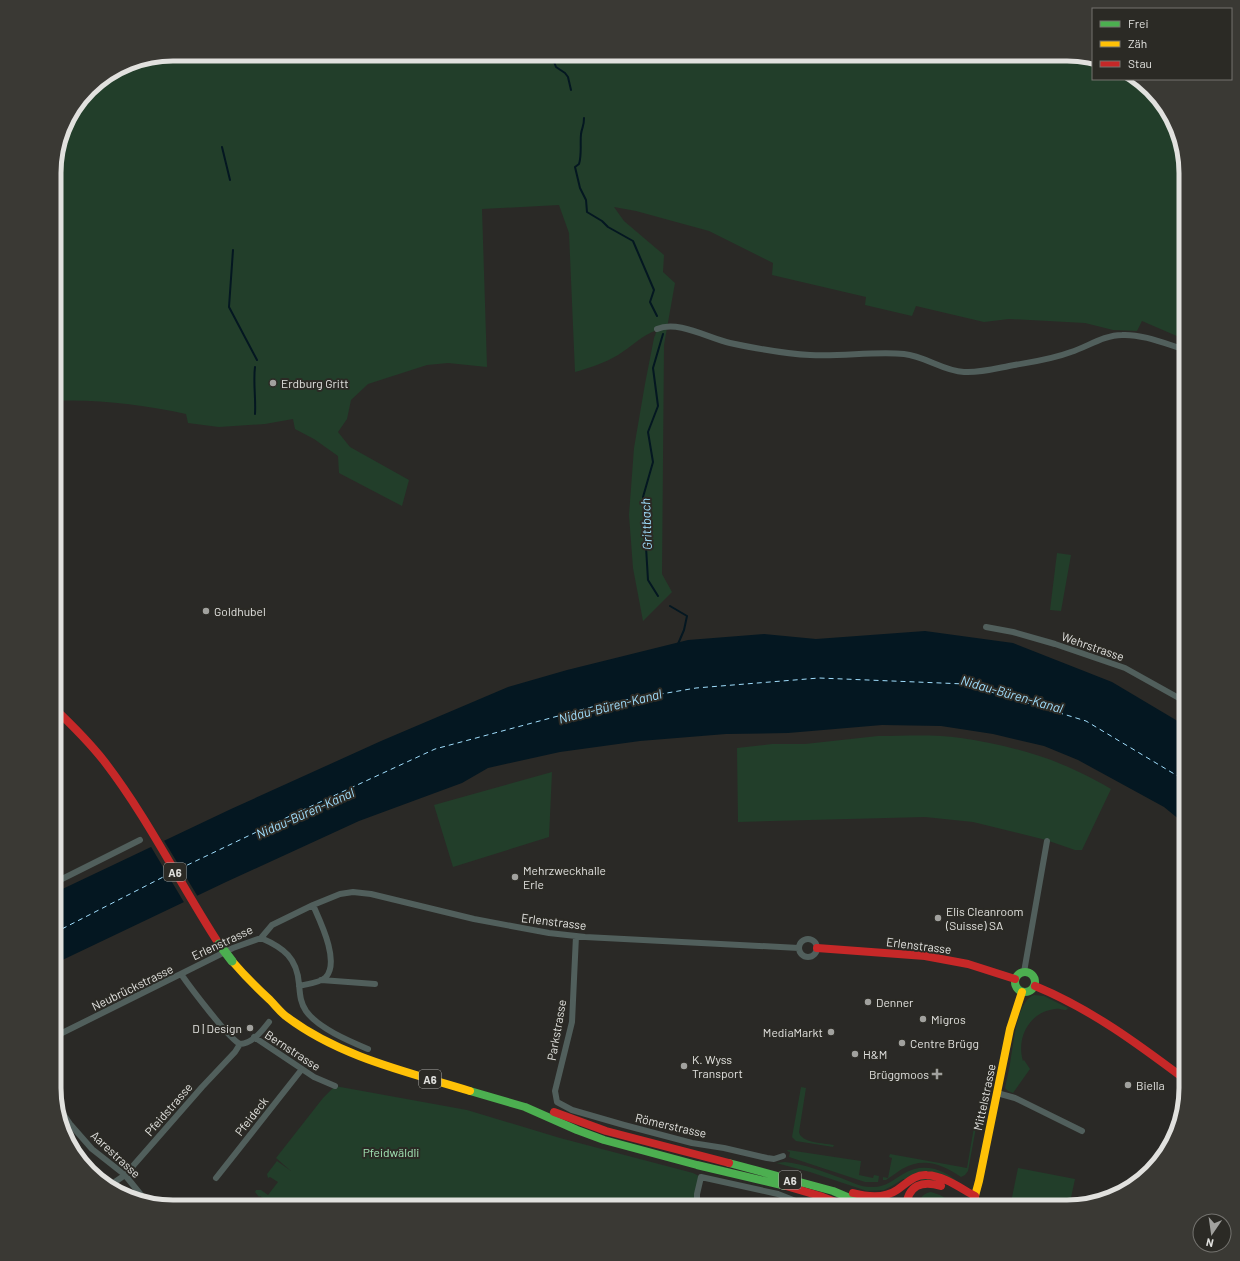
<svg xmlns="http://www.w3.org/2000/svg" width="1240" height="1261" font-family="Barlow,sans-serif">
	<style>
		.green { fill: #223e2a }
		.water { fill: #041721 }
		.pier { fill: #2a2926 }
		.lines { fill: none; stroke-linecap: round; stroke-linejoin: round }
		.stream { stroke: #041721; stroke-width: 2 }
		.ferry { stroke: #a0defd; stroke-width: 1; stroke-dasharray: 5 4; stroke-linecap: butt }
		.street { stroke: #515f5c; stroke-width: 6 }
		.fast { stroke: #4caf50; stroke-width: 8 }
		.slow { stroke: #ffc107; stroke-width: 8 }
		.jam { stroke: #c62828; stroke-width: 8 }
		.fast-bridge { stroke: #4caf50; stroke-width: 9 }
		.poi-dot { fill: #a1a19e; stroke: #2b2a25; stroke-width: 1.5 }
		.labels { text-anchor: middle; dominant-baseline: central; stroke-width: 4; stroke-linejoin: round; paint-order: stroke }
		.shield { fill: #2b2a25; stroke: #aaaaa6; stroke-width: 1 }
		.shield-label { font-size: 11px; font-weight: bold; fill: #e1e1de }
		.poi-label { font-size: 12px; fill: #e1e1de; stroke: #2b2a25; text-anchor: start }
		.street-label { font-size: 12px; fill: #e1e1de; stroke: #2b2a25 }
		.park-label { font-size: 12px; fill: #a4e6b6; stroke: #2b2a25 }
		.water-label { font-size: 13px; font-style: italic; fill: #a0defd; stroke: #2b2a25 }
		.rim { fill: none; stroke: #e1e1de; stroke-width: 5 }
	</style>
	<rect width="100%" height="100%" fill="#2a2926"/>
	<path class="green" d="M173 54H1075L1093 59V79H1136L1157 95 1177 128 1186 173V340L1142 321 1137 331 1113 330 1085 323 1009 319 984 322 916 306 912 316 865 305 866 297 772 275 773 263 709 231 636 211 614 207 624 221 664 255 663 272 675 283 664 345 662 574 672 592 643 621 633 568 629 515 634 448 645 384 654 338 657 330C642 335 631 347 618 355 605 363 589 368 575 372L569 233 559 205 482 209 487 367 448 363 427 365 368 384 351 400 347 419 338 432 350 447 409 480 402 506 339 473 338 456 314 439 295 429 293 419 265 424 219 427 188 423 186 414C143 405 98 399 54 401V165L66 120 94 84 128 63Z
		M1057 553 1071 555 1061 611 1050 610Z
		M878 736C905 736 934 734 961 738 1001 744 1042 754 1079 772 1090 777 1101 783 1111 789L1082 850H1075L1046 840 973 822 925 817 738 822 737 748 772 744H805Z
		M552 772 549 837 453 867 434 805Z
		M1034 995 1044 996 1068 1008 1066 1010C1061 1010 1061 1008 1055 1009 1029 1012 1016 1038 1023 1061L1024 1060 1030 1069 1013 1093 1008 1091 1005 1088C1007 1077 1010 1067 1011 1057 1014 1041 1017 1001 1034 995Z
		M335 1086 467 1110 560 1138 693 1173 701 1177 697 1207H266L267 1201 260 1196 259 1197 255 1192 256 1190H261L268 1195 278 1182 270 1177 268 1178 267 1174 277 1161 291 1171 276 1158 323 1098Z
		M801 1087 806 1088 799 1132C801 1143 824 1143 834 1145L833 1147 796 1141 792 1137Z
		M975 1121 977 1122 968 1171 965 1175 961 1177C942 1164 923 1157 902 1169 897 1172 892 1176 886 1180H883V1177L888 1178 892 1158 889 1157 890 1154 967 1168Z
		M788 1150 861 1161 859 1175 873 1178 874 1175 879 1176 878 1182H865L789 1157 790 1152 787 1151Z
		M785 1162C804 1164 824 1172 841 1178 852 1182 862 1188 873 1187 886 1187 893 1180 903 1174 923 1162 944 1169 959 1183L903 1179 892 1186 884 1190 867 1191 810 1172 776 1163Z
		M1018 1168 1075 1179 1069 1207H1010Z
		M931 1192 940 1195 960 1207H921C918 1199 923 1193 931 1192Z"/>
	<path class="water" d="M925 631 1013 643 1112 682 1186 726V825L1164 807 1078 760 1044 746 993 734 941 726 882 725 788 733 726 734 640 741 560 752 488 768 462 783 359 821 226 882 54 964V893L231 809 381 741 508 687 567 670 688 640 764 634 816 639Z"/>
	<path class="pier" d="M163 839 198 897 185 904 150 845Z"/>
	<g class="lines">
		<path class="stream" d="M551 54 556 67 565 73 568 77 571 90
			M584 118C584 127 582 127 581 134 580 144 582 154 579 164L575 167 580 188 586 200 587 212 602 221 608 227 633 241 654 290 650 302 657 316
			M222 147 230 180
			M233 250 229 307 257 360
			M255 367C253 382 256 398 255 414
			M658 596 648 580 643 497 653 462 648 432 658 406 653 368 663 334
			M670 606 687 616 684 630 678 644"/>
		<path class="ferry" d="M179 869 290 816 435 749 603 704 696 688 819 678 965 684 1086 721 1186 781
			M54 933 169 874"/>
		<path class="street" d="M657 329C678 320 708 338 730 343 754 348 785 354 810 355 841 357 874 351 904 354 925 356 943 371 964 372 979 373 994 369 1009 366 1030 362 1050 360 1071 352 1087 347 1104 335 1122 335 1143 334 1166 344 1186 350
			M986 627 1013 632 1055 644 1125 668 1186 702
			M54 883 140 840
			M576 936 572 1022 555 1091 557 1102 572 1110 624 1125 692 1143 724 1148 767 1158 774 1159 783 1156
			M261 938C284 948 297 958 299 984 300 994 300 1002 306 1011 318 1028 349 1041 368 1049
			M799 948a9 9 0 1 1 18 0a9 9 0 1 1-18 0Z
			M1024 972 1047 841
			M181 974C190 987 229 1039 240 1044
			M321 980 375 984
			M299 986C307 984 320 983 326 977 340 961 320 921 313 905
			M54 1037 233 948 261 938 272 925 313 905 340 894 353 892 371 894 474 919 549 933 585 937 799 948
			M254 1037 314 1077 335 1086
			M240 1044C252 1044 262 1031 269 1022
			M997 1093 1015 1098 1082 1131
			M57 1105 70 1124 92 1149 125 1175 146 1201
			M216 1178 302 1069
			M109 1186 125 1175 202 1087 235 1052 240 1044
			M982 1204 990 1207
			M697 1207V1194L701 1177 778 1194 811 1207"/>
		<path class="fast" d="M1015 982a10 10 0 1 1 20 0a10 10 0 1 1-20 0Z
			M470 1091 525 1107 577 1130 604 1140 697 1165 786 1186
			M729 1163 833 1191 871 1207"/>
		<path class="slow" d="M232 961C244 975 257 988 270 1000 276 1006 281 1013 287 1017 340 1057 408 1072 470 1091
			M972 1207 979 1181 1010 1029 1022 992"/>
		<path class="jam" d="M54 708C72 725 89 742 104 761 148 818 180 884 219 944
			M817 948 925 956 968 964 1015 979
			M1035 986C1091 1009 1138 1044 1186 1080
			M554 1112 606 1131 729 1163
			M786 1186 820 1196 848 1207
			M853 1193C868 1197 884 1199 897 1190 907 1183 915 1174 927 1175 944 1176 960 1188 975 1196
			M906 1207C908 1185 922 1180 941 1186"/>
		<path class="fast-bridge" d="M219 944 232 961"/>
	</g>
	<g class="poi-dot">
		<circle cx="273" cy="383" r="4"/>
		<circle cx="206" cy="611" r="4"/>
		<circle cx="515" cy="877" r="4"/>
		<circle cx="938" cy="918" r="4"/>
		<circle cx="868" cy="1002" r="4"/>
		<circle cx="923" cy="1019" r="4"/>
		<circle cx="250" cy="1028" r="4"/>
		<circle cx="831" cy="1032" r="4"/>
		<circle cx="902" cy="1043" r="4"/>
		<circle cx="855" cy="1054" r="4"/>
		<circle cx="684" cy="1066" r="4"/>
		<path d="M935 1068h4v4h4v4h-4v4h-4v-4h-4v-4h4z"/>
		<circle cx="1128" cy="1085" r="4"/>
	</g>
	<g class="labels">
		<g class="shield">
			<rect x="164" y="863" width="22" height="18" rx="3"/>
			<rect x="419" y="1070" width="22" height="18" rx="3"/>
			<rect x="779" y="1171" width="22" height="18" rx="3"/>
		</g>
		<g class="shield-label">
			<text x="175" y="872">A6</text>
			<text x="430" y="1079">A6</text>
			<text x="790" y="1180">A6</text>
		</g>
		<g class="poi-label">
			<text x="281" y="383">Erdburg Gritt</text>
			<text x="214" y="611">Goldhubel</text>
			<text x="523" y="870">Mehrzweckhalle<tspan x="523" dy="14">Erle</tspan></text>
			<text x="946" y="911">Elis Cleanroom<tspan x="946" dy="14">(Suisse) SA</tspan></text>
			<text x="876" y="1002">Denner</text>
			<text x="931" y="1019">Migros</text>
			<text x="242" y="1028" text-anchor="end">D | Design</text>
			<text x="823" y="1032" text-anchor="end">MediaMarkt</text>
			<text x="910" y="1043">Centre Brügg</text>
			<text x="863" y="1054">H&amp;M</text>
			<text x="692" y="1059">K. Wyss<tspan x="692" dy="14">Transport</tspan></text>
			<text x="929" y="1074" text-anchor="end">Brüggmoos</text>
			<text x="1136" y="1085">Biella</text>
		</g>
		<g class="street-label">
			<text transform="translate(1093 646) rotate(19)">Wehrstrasse</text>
			<text transform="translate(554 921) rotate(7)">Erlenstrasse</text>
			<text transform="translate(222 942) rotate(-25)">Erlenstrasse</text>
			<text transform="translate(919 945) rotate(7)">Erlenstrasse</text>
			<text transform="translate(132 987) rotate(-26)">Neubrückstrasse</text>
			<text transform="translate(556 1030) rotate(-80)">Parkstrasse</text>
			<text transform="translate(293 1050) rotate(33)">Bernstrasse</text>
			<text transform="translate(984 1097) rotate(-78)">Mittelstrasse</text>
			<text transform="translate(168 1109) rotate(-49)">Pfeidstrasse</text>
			<text transform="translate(251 1116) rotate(-52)">Pfeideck</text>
			<text transform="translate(671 1125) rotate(13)">Römerstrasse</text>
			<text transform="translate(116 1154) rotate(43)">Aarestrasse</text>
		</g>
		<g class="park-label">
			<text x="391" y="1152">Pfeidwäldli</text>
		</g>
		<g class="water-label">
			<text transform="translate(646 524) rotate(-92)">Grittbach</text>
			<text transform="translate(1012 694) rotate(16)">Nidau-Büren-Kanal</text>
			<text transform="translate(610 706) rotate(-14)">Nidau-Büren-Kanal</text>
			<text transform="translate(305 813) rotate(-24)">Nidau-Büren-Kanal</text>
		</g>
	</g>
	<path d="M0 0H1240V1261H0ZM173 61H1067A112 112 0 0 1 1179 173V1088A112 112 0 0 1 1067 1200H173A112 112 0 0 1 61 1088V173A112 112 0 0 1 173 61Z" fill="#3a3934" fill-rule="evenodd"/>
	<path class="rim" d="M173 61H1067A112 112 0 0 1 1179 173V1088A112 112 0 0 1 1067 1200H173A112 112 0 0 1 61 1088V173A112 112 0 0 1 173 61Z"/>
	<rect x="1092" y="8" width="140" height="72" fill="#2b2a25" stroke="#74736f"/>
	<rect x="1100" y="21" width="20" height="6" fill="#4caf50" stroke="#74736f"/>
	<text x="1128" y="28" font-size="12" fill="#e1e1de">Frei</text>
	<rect x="1100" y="41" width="20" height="6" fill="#ffc107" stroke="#74736f"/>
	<text x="1128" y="48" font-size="12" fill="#e1e1de">Zäh</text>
	<rect x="1100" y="61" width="20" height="6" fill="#c62828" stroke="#74736f"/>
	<text x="1128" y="68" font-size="12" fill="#e1e1de">Stau</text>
	<g transform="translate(1212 1233) rotate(193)"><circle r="19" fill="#2b2a25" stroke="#74736f"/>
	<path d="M0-3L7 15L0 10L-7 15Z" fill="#a1a19e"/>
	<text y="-6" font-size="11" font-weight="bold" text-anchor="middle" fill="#e1e1de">N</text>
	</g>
</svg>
